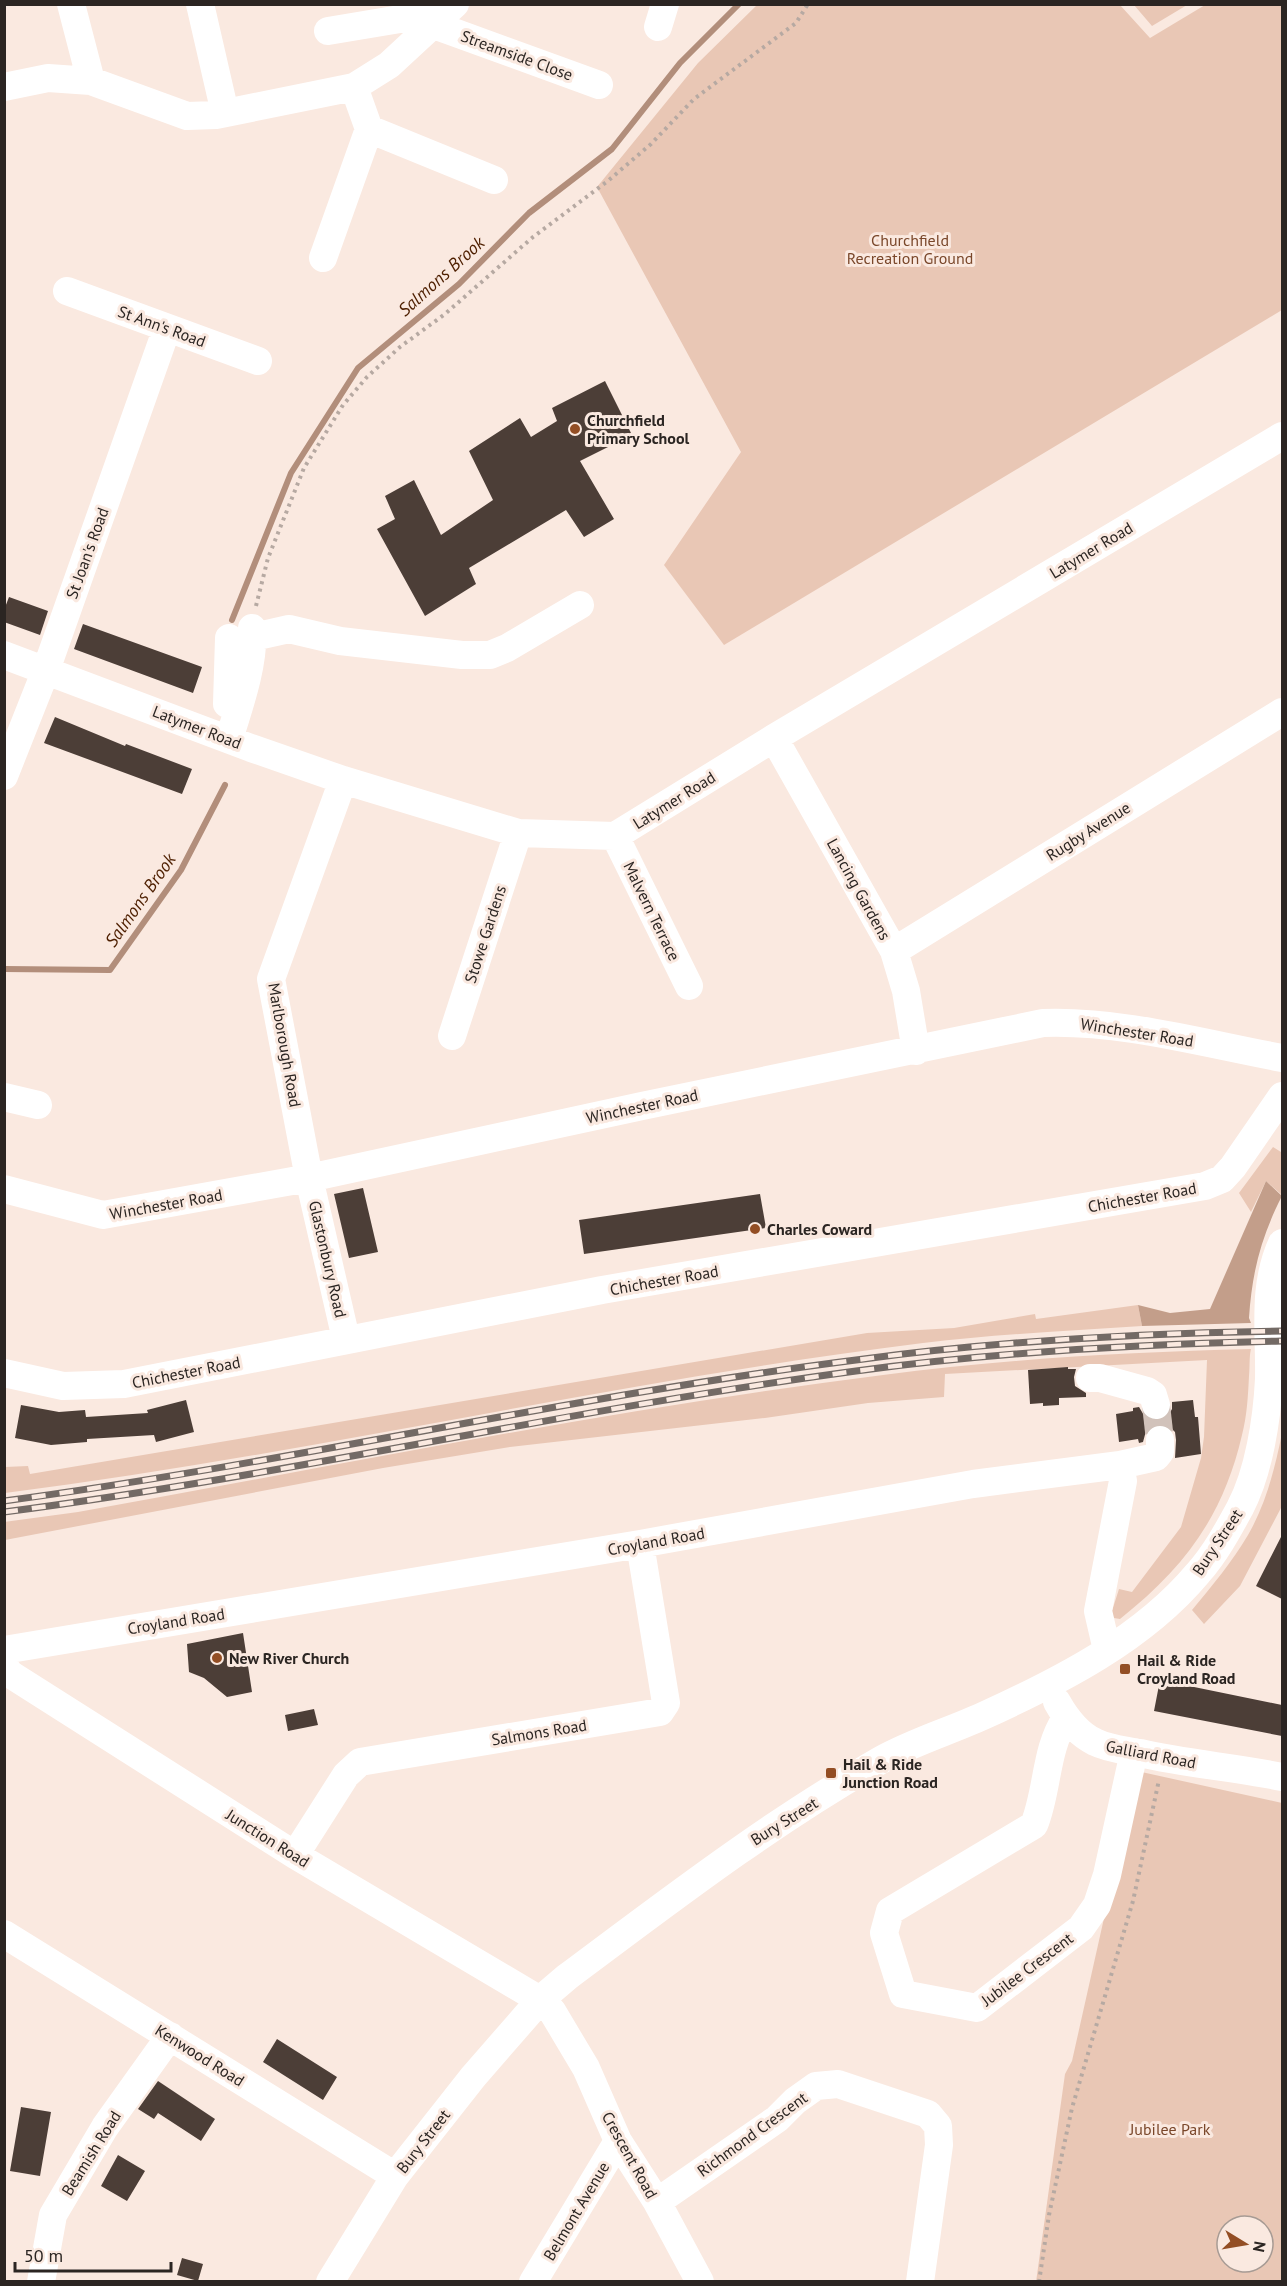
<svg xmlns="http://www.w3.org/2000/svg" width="1287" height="2286" font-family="'PT Sans',sans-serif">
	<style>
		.green { fill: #e9c7b5; fill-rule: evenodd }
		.forest { fill: #c39e8a }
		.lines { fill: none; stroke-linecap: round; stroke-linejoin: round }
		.stream { stroke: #b28e7b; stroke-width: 6 }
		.building { fill: #4c3e37 }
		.minor-tunnel { stroke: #d1c2ba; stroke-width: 28; stroke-dasharray: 28 14; stroke-linecap: butt }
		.path { stroke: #b6a9a2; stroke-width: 4; stroke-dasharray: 3 4.5; stroke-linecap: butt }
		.minor { stroke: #fff; stroke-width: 28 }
		.rail-casing { stroke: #736a65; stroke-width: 7 }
		.rail { stroke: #fae9e0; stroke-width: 4.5; stroke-dasharray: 14; stroke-linecap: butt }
		.poi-dot { fill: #934e24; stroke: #fae9e0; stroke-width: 2 }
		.labels { text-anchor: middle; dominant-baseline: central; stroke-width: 6; stroke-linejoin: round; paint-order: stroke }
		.street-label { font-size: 16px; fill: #2b2522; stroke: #fae9e0 }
		.park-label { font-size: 16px; fill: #7a472a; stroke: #fae9e0 }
		.poi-label { font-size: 16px; font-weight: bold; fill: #2b2522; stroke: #fae9e0; text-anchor: start }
		.water-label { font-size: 18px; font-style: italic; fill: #4e1f00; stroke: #fae9e0 }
	</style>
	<rect width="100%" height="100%" fill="#fae9e0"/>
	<path class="green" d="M757 5H1120L1150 38 1205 5H1282V310L724 645 664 565 741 452 597 187 698 63Z
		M1134 5H1187L1152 26Z
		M1273 1147 1281 1152 1282 1151V1195L1266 1181 1251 1212 1239 1193Z
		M1138 1305 1142 1326C1069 1331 996 1334 923 1343 615 1381 312 1454 5 1493V1467L28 1466 30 1474 867 1333 954 1328 1035 1314 1036 1319Z
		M1251 1349C1249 1357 1250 1367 1249 1376 1248 1396 1247 1416 1242 1435 1223 1517 1184 1568 1120 1619L1114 1618 1111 1614 1119 1589 1132 1592 1181 1527 1201 1458 1204 1437 1207 1360 945 1374 944 1397 868 1403 765 1418 510 1447 383 1468 5 1540 4 1522 78 1512C345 1464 613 1409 883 1375 1004 1359 1128 1352 1251 1349Z
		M1282 1433V1506L1240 1586 1204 1624 1192 1610C1212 1586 1232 1562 1248 1535 1266 1504 1275 1468 1282 1433Z
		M1137 1771 1282 1803V2281L1036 2282 1065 2074 1072 2061ZM1227 2226H1263V2262H1227Z"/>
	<path class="forest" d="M1266 1181 1282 1196C1261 1237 1252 1272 1249 1318L1251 1323 1142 1326 1138 1305 1170 1313 1210 1309Z"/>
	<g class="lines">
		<path class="stream" d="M232 620 291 473 358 368 459 284 529 213 612 149 680 63 739 4
			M4 969 110 970 181 870 225 785"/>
	</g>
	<path class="building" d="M605 381 632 435 580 461 614 519 584 537 566 510 469 568 476 584 425 616 377 529 395 519 385 496 414 480 441 535 493 500 469 451 520 418 531 437 557 421 552 408Z
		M9 597 48 611 40 635 4 622V610Z
		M83 624 202 667 193 693 74 649Z
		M55 717 125 746 126 744 192 769 182 794 44 743Z
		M363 1188 378 1252 349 1258 334 1194Z
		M760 1194 766 1228 584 1254 579 1220Z
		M1068 1367V1369H1076L1074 1377 1075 1386 1086 1393V1397L1059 1398V1405L1043 1406V1403L1030 1404 1028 1370Z
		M186 1400 194 1432 156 1442 154 1435 87 1439V1442L51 1445 15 1438 21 1405 59 1412 85 1410 86 1417 148 1413 147 1410Z
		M1193 1400 1195 1417H1198L1201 1454 1175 1458 1176 1440 1175 1432 1169 1426 1161 1424 1152 1425 1146 1431 1143 1442 1139 1443 1138 1439 1119 1442 1116 1414 1133 1411V1408L1139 1407 1145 1417 1152 1421H1160L1168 1416 1172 1409V1402Z
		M1282 1535V1599L1256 1586Z
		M243 1633 252 1692 227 1697 204 1678 189 1672 187 1644Z
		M1160 1680 1282 1705V1736L1154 1711Z
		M314 1709 318 1725 288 1731 285 1715Z
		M277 2039 337 2077 323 2100 263 2062Z
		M158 2081 215 2119 201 2141 158 2113 154 2119 138 2109Z
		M21 2107 51 2112 40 2176 10 2171Z
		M118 2155 145 2171 127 2201 101 2186Z
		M182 2258 203 2264 198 2281 177 2275Z"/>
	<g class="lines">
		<path class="minor-tunnel" d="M1156 1405 1160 1440"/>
		<path class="path" d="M256 606 268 558 304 468 343 405 367 377 400 347 445 314 533 237 609 180 651 144 694 99 796 23 808 4
			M1039 2282 1049 2215 1072 2108 1133 1901 1159 1780"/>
		<path class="minor" d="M71 4 91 81
			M200 4 225 113
			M434 25 599 85
			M658 27 665 4
			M328 31 448 11
			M4 87 48 78 91 81 187 116 216 115 354 87 389 65 455 4
			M369 129 494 180
			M323 258 369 129 354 87
			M67 291 258 361
			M253 637 289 629 340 641 462 655H490L507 648 580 605
			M4 655 251 748 343 780 518 833 615 836 774 738 1282 436
			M227 704 229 638
			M774 738 894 951 906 991 916 1051
			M229 739C239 707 255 662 252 628
			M4 776 46 670 167 328
			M343 780 271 979 309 1178 346 1339
			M615 836 689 986
			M894 951 1282 712
			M452 1036 518 833
			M4 1097 38 1105
			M4 1189 103 1215 309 1178 642 1106 1043 1023C1121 1020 1206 1044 1282 1058
			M4 1373 63 1386 124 1384 602 1290 1205 1186 1222 1179 1233 1167 1282 1096
			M1090 1378H1100L1147 1391 1153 1395 1156 1405
			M1120 1465 1156 1457 1160 1452V1440
			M4 1650 640 1544 973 1484 1120 1465 1123 1481 1098 1611 1107 1650
			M4 1666 10 1674 295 1855 540 2000 552 2011 586 2068 618 2141 657 2202 700 2282
			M1057 1702C1066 1718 1078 1734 1095 1742 1109 1749 1125 1750 1140 1753 1187 1764 1235 1767 1282 1777
			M1066 1718C1045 1749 1048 1791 1034 1825L890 1911 884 1933 903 1994 977 2008 1081 1928 1097 1905 1107 1875 1134 1752
			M295 1855 346 1775 360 1762 660 1712 666 1703 640 1544
			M4 1934 395 2176
			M657 2202 777 2119 795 2101 816 2086 838 2084 928 2114 938 2126 939 2145 920 2282
			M41 2282 53 2215 105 2127 170 2036
			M330 2282 395 2176 473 2077 540 2000 567 1977C669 1901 770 1823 881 1760 913 1742 950 1731 983 1716 1060 1681 1143 1639 1198 1573 1215 1554 1228 1530 1240 1508 1259 1472 1267 1419 1269 1379 1270 1332 1262 1287 1282 1243
			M533 2282 618 2141"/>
		<defs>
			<path id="rail" d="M4 1501C290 1463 570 1396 856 1360 997 1341 1140 1333 1282 1331
				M4 1512C290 1475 571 1409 856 1371 997 1352 1140 1344 1282 1341"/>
		</defs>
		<use href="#rail" class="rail-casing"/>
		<use href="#rail" class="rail"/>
	</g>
	<g class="poi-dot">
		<circle cx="575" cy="429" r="6"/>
		<circle cx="755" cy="1229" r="6"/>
		<circle cx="217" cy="1658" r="6"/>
		<rect x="1119" y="1663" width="12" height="12" rx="3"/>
		<rect x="825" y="1767" width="12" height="12" rx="3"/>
	</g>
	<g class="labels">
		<g class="street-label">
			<text transform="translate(517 55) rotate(20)">Streamside Close</text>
			<text transform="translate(162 326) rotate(20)">St Ann's Road</text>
			<text transform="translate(1091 550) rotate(-31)">Latymer Road</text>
			<text transform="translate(87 553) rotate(-70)">St Joan's Road</text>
			<text transform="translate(197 727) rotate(21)">Latymer Road</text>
			<text transform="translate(674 800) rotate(-32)">Latymer Road</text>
			<text transform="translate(1088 831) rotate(-32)">Rugby Avenue</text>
			<text transform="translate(859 889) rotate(61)">Lancing Gardens</text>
			<text transform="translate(652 911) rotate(64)">Malvern Terrace</text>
			<text transform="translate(485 934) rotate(-72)">Stowe Gardens</text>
			<text transform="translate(1137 1032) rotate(9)">Winchester Road</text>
			<text transform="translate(285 1045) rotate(80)">Marlborough Road</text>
			<text transform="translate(642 1106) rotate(-12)">Winchester Road</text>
			<text transform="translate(1142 1197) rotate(-10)">Chichester Road</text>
			<text transform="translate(166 1204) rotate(-10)">Winchester Road</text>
			<text transform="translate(328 1259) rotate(77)">Glastonbury Road</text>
			<text transform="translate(664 1280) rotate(-10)">Chichester Road</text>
			<text transform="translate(186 1372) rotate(-11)">Chichester Road</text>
			<text transform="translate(656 1541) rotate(-10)">Croyland Road</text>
			<text transform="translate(1217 1542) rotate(-56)">Bury Street</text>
			<text transform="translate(176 1621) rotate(-9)">Croyland Road</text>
			<text transform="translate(539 1732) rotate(-9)">Salmons Road</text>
			<text transform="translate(1151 1754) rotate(11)">Galliard Road</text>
			<text transform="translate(784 1821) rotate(-32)">Bury Street</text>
			<text transform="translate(268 1838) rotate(32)">Junction Road</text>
			<text transform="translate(1027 1969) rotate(-37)">Jubilee Crescent</text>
			<text transform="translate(200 2055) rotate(32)">Kenwood Road</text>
			<text transform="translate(752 2134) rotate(-36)">Richmond Crescent</text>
			<text transform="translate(423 2141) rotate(-52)">Bury Street</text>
			<text transform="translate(91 2153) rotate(-58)">Beamish Road</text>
			<text transform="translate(630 2155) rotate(61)">Crescent Road</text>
			<text transform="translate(576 2211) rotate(-59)">Belmont Avenue</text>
		</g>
		<g class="park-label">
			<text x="910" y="240">Churchfield<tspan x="910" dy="18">Recreation Ground</tspan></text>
			<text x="1170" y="2129">Jubilee Park</text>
		</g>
		<g class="poi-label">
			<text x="587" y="420">Churchfield<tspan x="587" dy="18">Primary School</tspan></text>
			<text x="767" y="1229">Charles Coward</text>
			<text x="229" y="1658">New River Church</text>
			<text x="1137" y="1660">Hail &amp; Ride<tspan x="1137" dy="18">Croyland Road</tspan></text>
			<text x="843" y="1764">Hail &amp; Ride<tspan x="843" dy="18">Junction Road</tspan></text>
		</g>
		<g class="water-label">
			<text transform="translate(441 276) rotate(-42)">Salmons Brook</text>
			<text transform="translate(140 900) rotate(-55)">Salmons Brook</text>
		</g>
	</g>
	<rect width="1287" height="2286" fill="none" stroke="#2b2522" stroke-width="12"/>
	<g transform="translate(1245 2244) rotate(101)"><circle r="28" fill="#fae9e0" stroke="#a79b94" stroke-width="1.5"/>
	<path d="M0-4.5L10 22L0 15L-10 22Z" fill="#934e24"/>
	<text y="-9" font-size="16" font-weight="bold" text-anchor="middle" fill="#2b2522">N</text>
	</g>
	<path d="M15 2262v9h156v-9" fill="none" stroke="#2b2522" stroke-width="3"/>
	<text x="24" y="2262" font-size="18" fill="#2b2522" stroke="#fae9e0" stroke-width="4.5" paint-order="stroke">50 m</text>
</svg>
